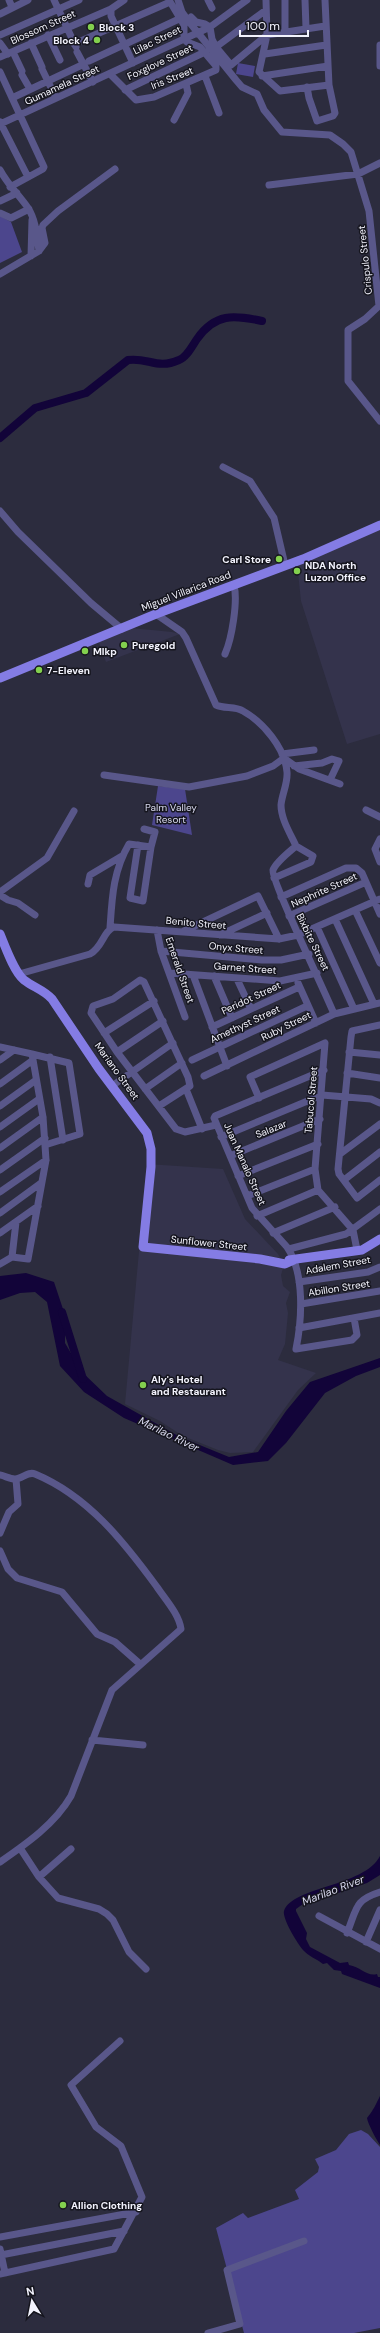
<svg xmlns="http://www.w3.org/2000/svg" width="380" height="2333" font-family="'DM Sans',sans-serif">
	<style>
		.built { fill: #34334c }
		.green { fill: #4c468d }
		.water { fill: #120439 }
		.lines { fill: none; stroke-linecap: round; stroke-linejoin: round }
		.river { stroke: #120439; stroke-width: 8 }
		.minor { stroke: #59578a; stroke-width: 7 }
		.major { stroke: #847ce4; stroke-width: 9 }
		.poi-dot { fill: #83d04e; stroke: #15151e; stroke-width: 1.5 }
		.labels { text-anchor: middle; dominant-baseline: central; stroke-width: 3; stroke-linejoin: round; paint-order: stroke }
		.street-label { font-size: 10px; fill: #f3f3fd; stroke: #15151e }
		.poi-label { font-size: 10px; font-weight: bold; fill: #f3f3fd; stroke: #15151e; text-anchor: start }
		.park-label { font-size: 10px; fill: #d9daef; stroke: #15151e }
		.water-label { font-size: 11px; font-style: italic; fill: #dadaf0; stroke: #15151e }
	</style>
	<rect width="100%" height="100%" fill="#2c2c3e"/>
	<path class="built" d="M380 529V734L347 744 301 601 297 563Z
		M131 628 172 632 180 634 106 662 98 640Z
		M147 1164 223 1169 245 1219 278 1254 284 1265 281 1275 283 1286 290 1292 286 1303 288 1313 285 1344 278 1360 316 1373 298 1390 253 1452 230 1453 218 1450 183 1436 160 1421 125 1404Z"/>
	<path class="green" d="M238 63 255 66 253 77 236 74Z
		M0 216 11 222 22 252 0 263Z
		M158 786 185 789 192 835 152 825Z
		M361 2130 368 2134 380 2147V2328L354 2333H244L216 2228 243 2213 248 2218 299 2199 295 2190 318 2172 319 2167 315 2159 336 2150 349 2134Z"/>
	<path class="water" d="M26 1273 54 1282 65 1315V1343L82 1372 107 1396 180 1437 229 1457 258 1452 286 1411 310 1382 380 1358V1367L356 1376 325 1393 286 1443 268 1461 233 1465 124 1418 84 1392 60 1366 47 1302 35 1292 20 1293 0 1300V1276Z
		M380 1856V1875L367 1883 338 1893H328L321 1899 303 1904 296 1909V1911L307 1933 306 1939 310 1947 340 1963 348 1962 349 1965C361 1967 367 1977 377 1974L378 1977H380V1988L342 1974 341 1971 334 1970 327 1963 323 1964C317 1959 308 1956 303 1950 297 1943 282 1918 284 1911 293 1886 364 1887 380 1856Z
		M380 2096V2145C376 2139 368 2124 367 2118 373 2111 376 2104 380 2096Z"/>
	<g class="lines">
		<path class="river" d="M0 438 35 408 86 393 128 360C148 357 157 370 179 360 187 357 192 346 197 339 215 313 234 315 262 321
			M62 1312 83 1379"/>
		<path class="minor" d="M9 0 12 7
			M54 0 76 47
			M124 0 111 9V16L133 63
			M178 0 182 12 190 23 236 80 242 87 257 94 264 110 282 132 330 135 343 144 351 152 369 211 379 306 365 319 348 330V381L380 421
			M208 0 212 8
			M247 0 210 27 212 39 216 47 231 65 267 35 325 26
			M266 0 267 35 259 72 280 91 329 85
			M285 0V31
			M305 0 306 28
			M0 14 28 0
			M0 35 79 0
			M48 35 60 60
			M0 43 8 54
			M31 43 42 67
			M74 44 170 2
			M380 45V66
			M216 47 266 10
			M13 52 22 71
			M77 52 93 82
			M265 54 326 45
			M0 57 111 9
			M89 61 179 19
			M42 69 56 98
			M0 72 44 167 43 169 10 187
			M110 74 136 100 154 97 216 70V66L200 47 187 42 184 39V25L169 0
			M22 75 30 89
			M205 76 219 113
			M262 76 328 66
			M307 87 309 98 317 121 333 116 335 113 329 85 325 0
			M125 90 205 52
			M12 98 84 64
			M174 120 188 93 186 84
			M0 122 28 177
			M0 124 210 27 205 24 196 22 191 17
			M0 170C8 185 19 195 28 208 36 220 37 237 39 251
			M269 185 358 174 380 163
			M0 201 17 193
			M0 213 11 218 29 209
			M31 256 32 220
			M0 274 39 251 45 243 42 228 43 225 58 211 115 169
			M223 467 250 481 274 518 285 565
			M0 511 18 532 91 603 122 629
			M156 614 182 632 186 638 216 705C224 709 235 706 243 711 263 722 285 748 287 772 288 783 282 794 281 805 281 819 290 833 296 846
			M225 654C232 638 238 601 234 585
			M282 754 314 750
			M294 766 322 763 332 759 339 761 330 780
			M104 775 189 787 247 776 273 766 284 758 299 769 340 784
			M366 810 380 817
			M380 839 375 849 380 862
			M138 845 130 898 143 901 151 847
			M274 878 311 862 313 856 296 846C289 852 276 862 273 870 270 878 327 996 334 1014
			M88 884 90 875 122 856
			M0 892 47 858 74 811
			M0 895 8 900 18 903 35 915
			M281 897 346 868H356L362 873 380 914
			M355 910 380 963
			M289 916 366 882
			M335 919 374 1004
			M317 927 354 1009
			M110 928C112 898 113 871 129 844L151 847 155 832 144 829
			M157 930 161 951 185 1017
			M184 931 258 896 279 939
			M220 935 267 913
			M161 951 262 960H281L309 954
			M170 973 280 981 317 973
			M19 974 90 954C103 947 103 931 114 927L279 939 298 935 380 899
			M193 975 227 1066
			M214 976 232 1018
			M237 979 251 1009
			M298 983 316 1023
			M380 1025 352 1031 351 1037 338 1169 339 1174 357 1198 380 1180
			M212 1027 299 987
			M104 1033 154 1001
			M0 1047 32 1054 43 1117 46 1160 28 1259 12 1257 0 1264
			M117 1052 163 1021
			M349 1052 380 1055
			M32 1054 69 1063 80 1134 45 1145
			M50 1057 63 1140
			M0 1060 14 1050
			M192 1060 307 1006
			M324 1070 215 1116 214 1118 252 1208 287 1247C305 1273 302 1320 296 1349L352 1340 357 1335 354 1318
			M347 1073 380 1078
			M204 1076 334 1014 380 1003
			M0 1084 33 1060
			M112 1086 173 1043
			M145 1089 182 1063
			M186 1089 202 1129
			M259 1098 250 1077 325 1043 315 1169 318 1190 353 1230 357 1250
			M0 1106 36 1080
			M159 1106 190 1086 188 1077 144 982 140 980 113 999 93 1006 91 1013 117 1052 176 1129 185 1132 216 1125
			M0 1127 39 1099
			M221 1137 322 1095 371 1099 380 1103
			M0 1148 43 1117
			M340 1154 380 1124
			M230 1156 320 1119
			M0 1170 45 1138
			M238 1176 318 1144
			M344 1180 380 1152
			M0 1192 46 1160
			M247 1196 315 1169
			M0 1213 41 1183
			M257 1216 318 1190
			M0 1233 38 1206
			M273 1233 335 1207
			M289 1249 346 1234 380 1209
			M12 1257 16 1222
			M299 1282 368 1272 380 1267
			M301 1304 380 1291
			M299 1328 380 1313
			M0 1475C5 1476 10 1479 15 1479 22 1479 28 1471 35 1474 88 1496 124 1542 157 1587 165 1599 179 1614 181 1629L112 1690 71 1796C55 1824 26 1844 0 1862
			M0 1533 9 1512 18 1504 16 1479
			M0 1551 8 1569 17 1578 62 1592 97 1634 115 1642 140 1664
			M92 1740 143 1745
			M20 1848 39 1877 58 1898 99 1909 107 1914 113 1920 129 1952 146 1969
			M39 1877 71 1849
			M319 1916 380 1949
			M347 1933C357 1909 354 1900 380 1892
			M366 1942 380 1910
			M0 2237 136 2212
			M0 2249 5 2273
			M1 2255 124 2231
			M0 2274 114 2249 142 2197 121 2146 96 2127 71 2085 120 2041
			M208 2333 240 2324 227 2270 304 2241"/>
		<path class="major" d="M0 678 156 614 303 559 380 525
			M0 934C5 946 14 972 24 980 33 987 44 990 52 999L99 1069 147 1133 151 1149V1167L143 1247 260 1259 285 1264 294 1260
			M289 1260 362 1250 380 1239"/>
	</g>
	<g class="poi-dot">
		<circle cx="91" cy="27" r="4"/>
		<circle cx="97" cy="40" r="4"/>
		<circle cx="279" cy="559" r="4"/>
		<circle cx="297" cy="571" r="4"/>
		<circle cx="124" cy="645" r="4"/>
		<circle cx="85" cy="651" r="4"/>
		<circle cx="39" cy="670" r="4"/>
		<circle cx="143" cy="1385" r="4"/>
		<circle cx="63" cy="2205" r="4"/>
	</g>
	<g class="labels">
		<g class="street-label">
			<text transform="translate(43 27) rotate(-24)">Blossom Street</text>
			<text transform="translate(157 40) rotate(-26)">Lilac Street</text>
			<text transform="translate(160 62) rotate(-25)">Foxglove Street</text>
			<text transform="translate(172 78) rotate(-22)">Iris Street</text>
			<text transform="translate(62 85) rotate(-25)">Gumamela Street</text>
			<text transform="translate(365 260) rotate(-96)">Crispulo Street</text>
			<text transform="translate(186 591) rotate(-21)">Miguel Villarica Road</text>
			<text transform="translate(324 890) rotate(-24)">Nephrite Street</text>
			<text transform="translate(196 923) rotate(5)">Benito Street</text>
			<text transform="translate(313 942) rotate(64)">Bixbite Street</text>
			<text transform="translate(236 948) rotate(5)">Onyx Street</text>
			<text transform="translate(245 968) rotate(4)">Garnet Street</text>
			<text transform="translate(180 970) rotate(71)">Emerald Street</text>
			<text transform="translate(251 998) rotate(-25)">Peridot Street</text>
			<text transform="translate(245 1024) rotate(-25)">Amethyst Street</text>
			<text transform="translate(286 1026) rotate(-26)">Ruby Street</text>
			<text transform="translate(117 1071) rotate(54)">Mariano Street</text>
			<text transform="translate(311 1100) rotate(-85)">Tabucol Street</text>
			<text transform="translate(271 1129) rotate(-22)">Salazar</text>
			<text transform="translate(245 1164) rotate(66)">Juan Manalo Street</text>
			<text transform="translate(209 1243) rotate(6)">Sunflower Street</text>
			<text transform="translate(338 1265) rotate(-10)">Adalem Street</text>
			<text transform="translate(339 1288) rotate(-9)">Abillon Street</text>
		</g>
		<g class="poi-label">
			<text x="99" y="27">Block 3</text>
			<text x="89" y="40" text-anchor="end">Block 4</text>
			<text x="271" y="559" text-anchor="end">Carl Store</text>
			<text x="305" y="565">NDA North<tspan x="305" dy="12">Luzon Office</tspan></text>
			<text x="132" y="645">Puregold</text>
			<text x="93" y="651">Mlkp</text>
			<text x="47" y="670">7-Eleven</text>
			<text x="151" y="1379">Aly's Hotel<tspan x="151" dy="12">and Restaurant</tspan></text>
			<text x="71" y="2205">Allion Clothing</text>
		</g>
		<g class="park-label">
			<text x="171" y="807">Palm Valley<tspan x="171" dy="12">Resort</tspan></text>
		</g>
		<g class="water-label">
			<text transform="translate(169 1434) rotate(26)">Marilao River</text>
			<text transform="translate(333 1890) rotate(-21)">Marilao River</text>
		</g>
	</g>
	<g transform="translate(32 2301) rotate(350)" stroke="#15151e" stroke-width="3" paint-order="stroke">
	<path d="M0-3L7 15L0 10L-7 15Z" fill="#f3f3fd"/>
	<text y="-6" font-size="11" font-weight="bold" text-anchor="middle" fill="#f3f3fd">N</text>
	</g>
	<path d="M240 30v6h68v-6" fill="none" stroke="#f3f3fd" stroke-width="2"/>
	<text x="246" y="30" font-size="12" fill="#f3f3fd" stroke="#15151e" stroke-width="3" paint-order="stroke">100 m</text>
</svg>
